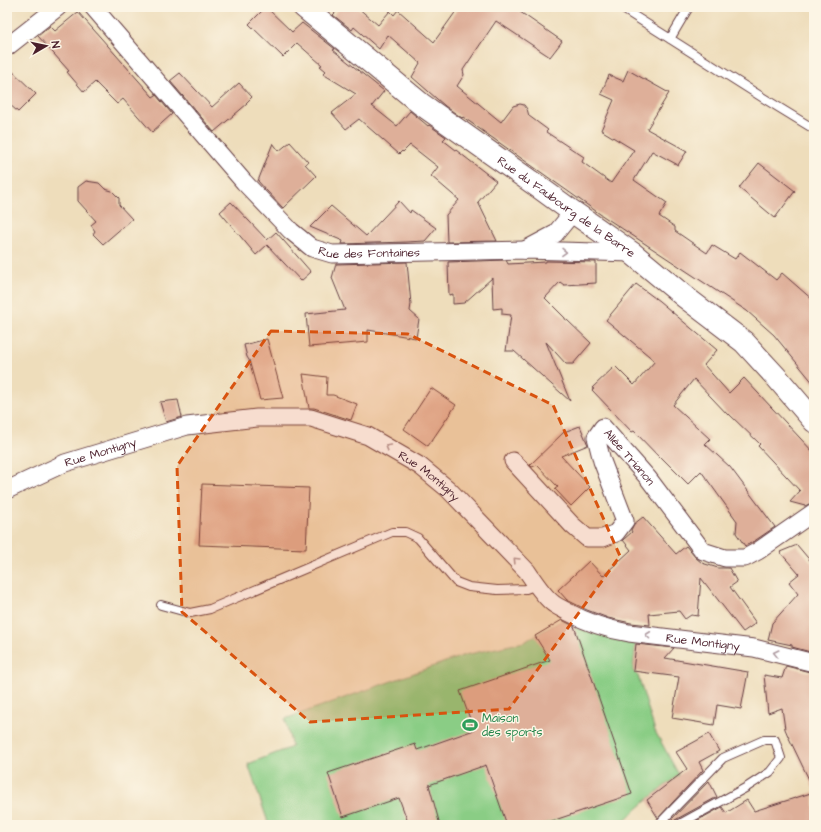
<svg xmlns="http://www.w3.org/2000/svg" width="821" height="832" font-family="'Architects Daughter',sans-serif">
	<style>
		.pitch { fill: #8acd85; stroke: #6a7658 }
		.building { fill: #deaf99 }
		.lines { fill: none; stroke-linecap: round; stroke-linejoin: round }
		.service-casing { stroke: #633c41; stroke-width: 10 }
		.minor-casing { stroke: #633c41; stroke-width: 19 }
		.secondary-casing { stroke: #633c41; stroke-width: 24 }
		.service { stroke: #fff; stroke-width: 8 }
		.minor { stroke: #fff; stroke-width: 17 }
		.secondary { stroke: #fff; stroke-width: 22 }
		.oneway { stroke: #ae9aa0 }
		.marked { fill: #d8530f; fill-opacity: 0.2; stroke: #d8530f; stroke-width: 3; stroke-dasharray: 8 5; stroke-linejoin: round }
		.labels { text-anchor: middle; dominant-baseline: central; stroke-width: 3; stroke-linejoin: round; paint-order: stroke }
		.street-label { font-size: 12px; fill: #4a1f2b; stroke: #fcf5e5 }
		.leisure-label { font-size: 12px; fill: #27864d; stroke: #fcf5e5; text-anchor: start }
	</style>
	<rect width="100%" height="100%" fill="#fcf5e5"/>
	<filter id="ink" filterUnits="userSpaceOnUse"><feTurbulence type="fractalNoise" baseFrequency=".025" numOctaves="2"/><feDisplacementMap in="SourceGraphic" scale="8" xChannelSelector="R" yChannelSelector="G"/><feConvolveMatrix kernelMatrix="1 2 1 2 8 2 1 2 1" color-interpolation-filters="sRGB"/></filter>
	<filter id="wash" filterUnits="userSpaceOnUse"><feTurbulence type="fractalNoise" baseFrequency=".012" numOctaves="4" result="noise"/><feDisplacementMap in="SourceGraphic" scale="16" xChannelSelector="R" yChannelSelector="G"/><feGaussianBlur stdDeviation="0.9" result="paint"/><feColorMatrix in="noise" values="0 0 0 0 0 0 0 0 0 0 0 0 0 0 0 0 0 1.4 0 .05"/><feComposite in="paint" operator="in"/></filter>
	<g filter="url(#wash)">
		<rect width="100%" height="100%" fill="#edb"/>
		<path class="pitch" d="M563 620 575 627 607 637 636 641 633 671 638 676 655 731 679 775 647 800 619 825H269L248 764 292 747 285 719 465 655 524 642Z"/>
		<g id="blocks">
			<path class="building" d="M266 7 292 32 302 23 335 49 333 50 384 91 372 106 397 126 410 111 428 126 429 125 446 137 443 140 496 181 478 202 497 241 447 242 446 215 459 200 431 176 438 167 410 145 403 152 402 151 399 154 359 119 346 129 332 113 356 94 323 74 326 71 320 66 322 65 297 43 283 57 249 24Z
				M341 7H357L378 25 390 11 394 15 398 10 434 42 459 7H513L562 41 560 44 550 57 496 21 463 70 464 75 457 86 501 122 513 106 520 104 524 105 527 109 529 116 548 130 546 132 584 157 582 162 611 183 634 150 601 130 614 100 601 94 609 75 623 81 628 70 669 93 647 129 687 151 678 165 652 151 634 180 667 203 659 216 675 227V231L707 253 712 245 735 259 740 252 776 280 782 273 814 301V384L774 335 747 311 600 214 463 117 462 118 445 106 412 77 420 63 388 35 379 49 354 27 352 30 333 15Z
				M78 12 153 97 156 95 172 114 152 132 123 99 117 104 95 82 84 92 67 72 69 71 38 36 50 26 55 31Z
				M7 66 36 94 18 112 7 102Z
				M180 73 212 107 239 83 252 97 246 103 247 104 214 132 170 81Z
				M290 142 308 162 305 164 316 176 283 208 265 189 258 181 273 143 279 151Z
				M759 163 795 191 775 218 739 188Z
				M86 181 99 183 105 189 112 191 119 198V205L132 219 103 244 93 234 95 231 91 225 96 221 78 201V187Z
				M399 201 410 213 411 210 436 228 425 241 406 242 342 244 343 241 310 227 331 206 366 236Z
				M231 202 267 240 276 232 311 272 301 281 267 245 256 255 220 212Z
				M506 260 508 264 546 262V261L596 262V283L564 285 560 282 545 298 565 318V319L567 320 591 343 573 364H566L546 342 570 401 514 351H506L511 315 502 314V308L493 309 492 278 464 303 453 304V294L449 295 448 262Z
				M407 262 411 304 410 311 419 319 416 338 368 330V342L309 347 306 314 345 310 332 278 336 264Z
				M636 284 659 301 717 350 704 365 729 393 744 378 814 453V502L809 504 805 506 790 502 800 491 758 446 760 444 729 414 728 415 694 379 673 405 710 439 705 444 730 467 775 527 753 542 745 546 736 533 737 521 701 471 688 484 661 457 660 458 634 431 632 432 592 390 594 389 592 388 615 366 634 385 655 361 606 320Z
				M267 339 283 398 271 399 260 400 249 360 247 357 244 345Z
				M303 374 327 377 326 395H333L357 404 351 420 314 408H309Z
				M431 388 456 405 428 446 404 429Z
				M178 400 182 417 166 422 160 402Z
				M580 426 588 445 561 456 590 487 571 506 555 489 558 487 537 465 532 467 530 465 564 432Z
				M202 484 309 488 306 549 199 545Z
				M643 517 676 554 686 546 695 557 702 563 718 568H729L737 582 730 587 756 623 743 632 701 578 698 616 691 615 685 619 679 611 649 614 650 625 631 623 608 618 587 610 567 600 558 590 589 561 603 576 631 550 623 540 632 532 631 530 634 524Z
				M797 545 813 564 814 563V653L792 647V645L768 640 772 623 798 594 789 582 799 574 780 552Z
				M562 620 574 626 632 794 540 825H507L486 765 429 785 440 825H409L399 798 343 817 328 773 415 744 417 750 474 730 460 691 550 660 535 636Z
				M636 644 674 648 665 658 748 672 741 709 717 705 714 725 672 718 679 677 633 671Z
				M786 666 814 673V790L788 736 785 729 782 708 768 713 764 675 782 678Z
				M709 734 719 751 699 762 703 770 658 818 647 800 687 769 676 752Z
				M709 781 717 797 675 820 673 823V825H666Z
				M814 792V825H689L722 807 726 813 747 800 754 811Z"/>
		</g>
	</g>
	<g filter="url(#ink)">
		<use href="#blocks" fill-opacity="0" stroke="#633c41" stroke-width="1"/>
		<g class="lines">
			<defs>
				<path id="service" d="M620 7 765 99 814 129
					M670 39 689 7
					M161 605 190 613 210 609 392 532H405L418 538 456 582 469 587 497 590 526 589 537 585
					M658 825 723 758 764 740H775L781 758 770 772 747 787 678 825"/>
				<g id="minor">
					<path id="s1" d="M93 7 244 182 291 231 312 248 332 254 525 250 632 253"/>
					<path d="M7 47 58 7"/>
					<path d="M525 250 555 234 573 212"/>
					<path id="s2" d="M513 461 572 525 587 538H603L616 533 625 521 602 461 596 437 603 427 648 478 703 551 725 558H745L758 551 814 512"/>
					<path id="s3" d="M7 490 65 463 187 426 257 418H311L368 436 420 466 448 489 527 571C533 580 545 598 554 604 558 607 563 609 568 612 588 623 606 629 629 633L754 648 814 663"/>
				</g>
				<g id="secondary">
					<path id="s4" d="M304 7 421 104 540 188 573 212 632 253 685 297 744 342 778 379 814 421"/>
				</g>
			</defs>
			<use href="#service" class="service-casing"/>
			<use href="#minor" class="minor-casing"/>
			<use href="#secondary" class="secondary-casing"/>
			<use href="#service" class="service"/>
			<use href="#minor" class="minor"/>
			<use href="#secondary" class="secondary"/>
		</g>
		<defs><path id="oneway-chevron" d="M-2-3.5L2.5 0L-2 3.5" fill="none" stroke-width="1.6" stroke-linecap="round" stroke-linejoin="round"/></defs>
		<g class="oneway">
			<use href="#oneway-chevron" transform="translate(564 252) rotate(1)"/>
			<use href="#oneway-chevron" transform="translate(388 447) rotate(-150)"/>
			<use href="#oneway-chevron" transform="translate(516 560) rotate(-134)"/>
			<use href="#oneway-chevron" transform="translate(648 635) rotate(-173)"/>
			<use href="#oneway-chevron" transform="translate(776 653) rotate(-166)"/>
		</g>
	</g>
	<path class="marked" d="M271 331 408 334 553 405 620 556 509 709 310 722 182 612 177 466Z"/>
	<defs>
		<symbol id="stadium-bare" viewBox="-9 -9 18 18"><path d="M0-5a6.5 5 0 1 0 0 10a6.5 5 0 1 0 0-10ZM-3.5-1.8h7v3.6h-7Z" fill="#2e9e5b" stroke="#fcf5e5" stroke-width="2.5" paint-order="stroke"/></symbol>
	</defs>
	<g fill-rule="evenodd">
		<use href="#stadium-bare" x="459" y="714" width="22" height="22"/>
	</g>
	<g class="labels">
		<g class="street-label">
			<text stroke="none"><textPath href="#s4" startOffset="330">Rue du Faubourg de la Barre</textPath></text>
			<text stroke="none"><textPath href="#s1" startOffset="384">Rue des Fontaines</textPath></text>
			<text stroke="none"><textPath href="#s3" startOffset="101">Rue Montigny</textPath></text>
			<text stroke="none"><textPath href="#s2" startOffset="293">Allée Trianon</textPath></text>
			<text stroke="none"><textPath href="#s3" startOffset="449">Rue Montigny</textPath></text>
			<text stroke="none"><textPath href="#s3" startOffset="784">Rue Montigny</textPath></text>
		</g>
		<g class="leisure-label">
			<text x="482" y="718">Maison<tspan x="482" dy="14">des sports</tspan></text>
		</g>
	</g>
	<rect width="821" height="832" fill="none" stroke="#fcf5e5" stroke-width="24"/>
	<g transform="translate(46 46) rotate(81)" stroke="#fcf5e5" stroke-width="3" paint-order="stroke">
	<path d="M0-3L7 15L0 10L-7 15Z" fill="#4a1f2b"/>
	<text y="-6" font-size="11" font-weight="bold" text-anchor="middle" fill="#4a1f2b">N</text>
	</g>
</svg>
